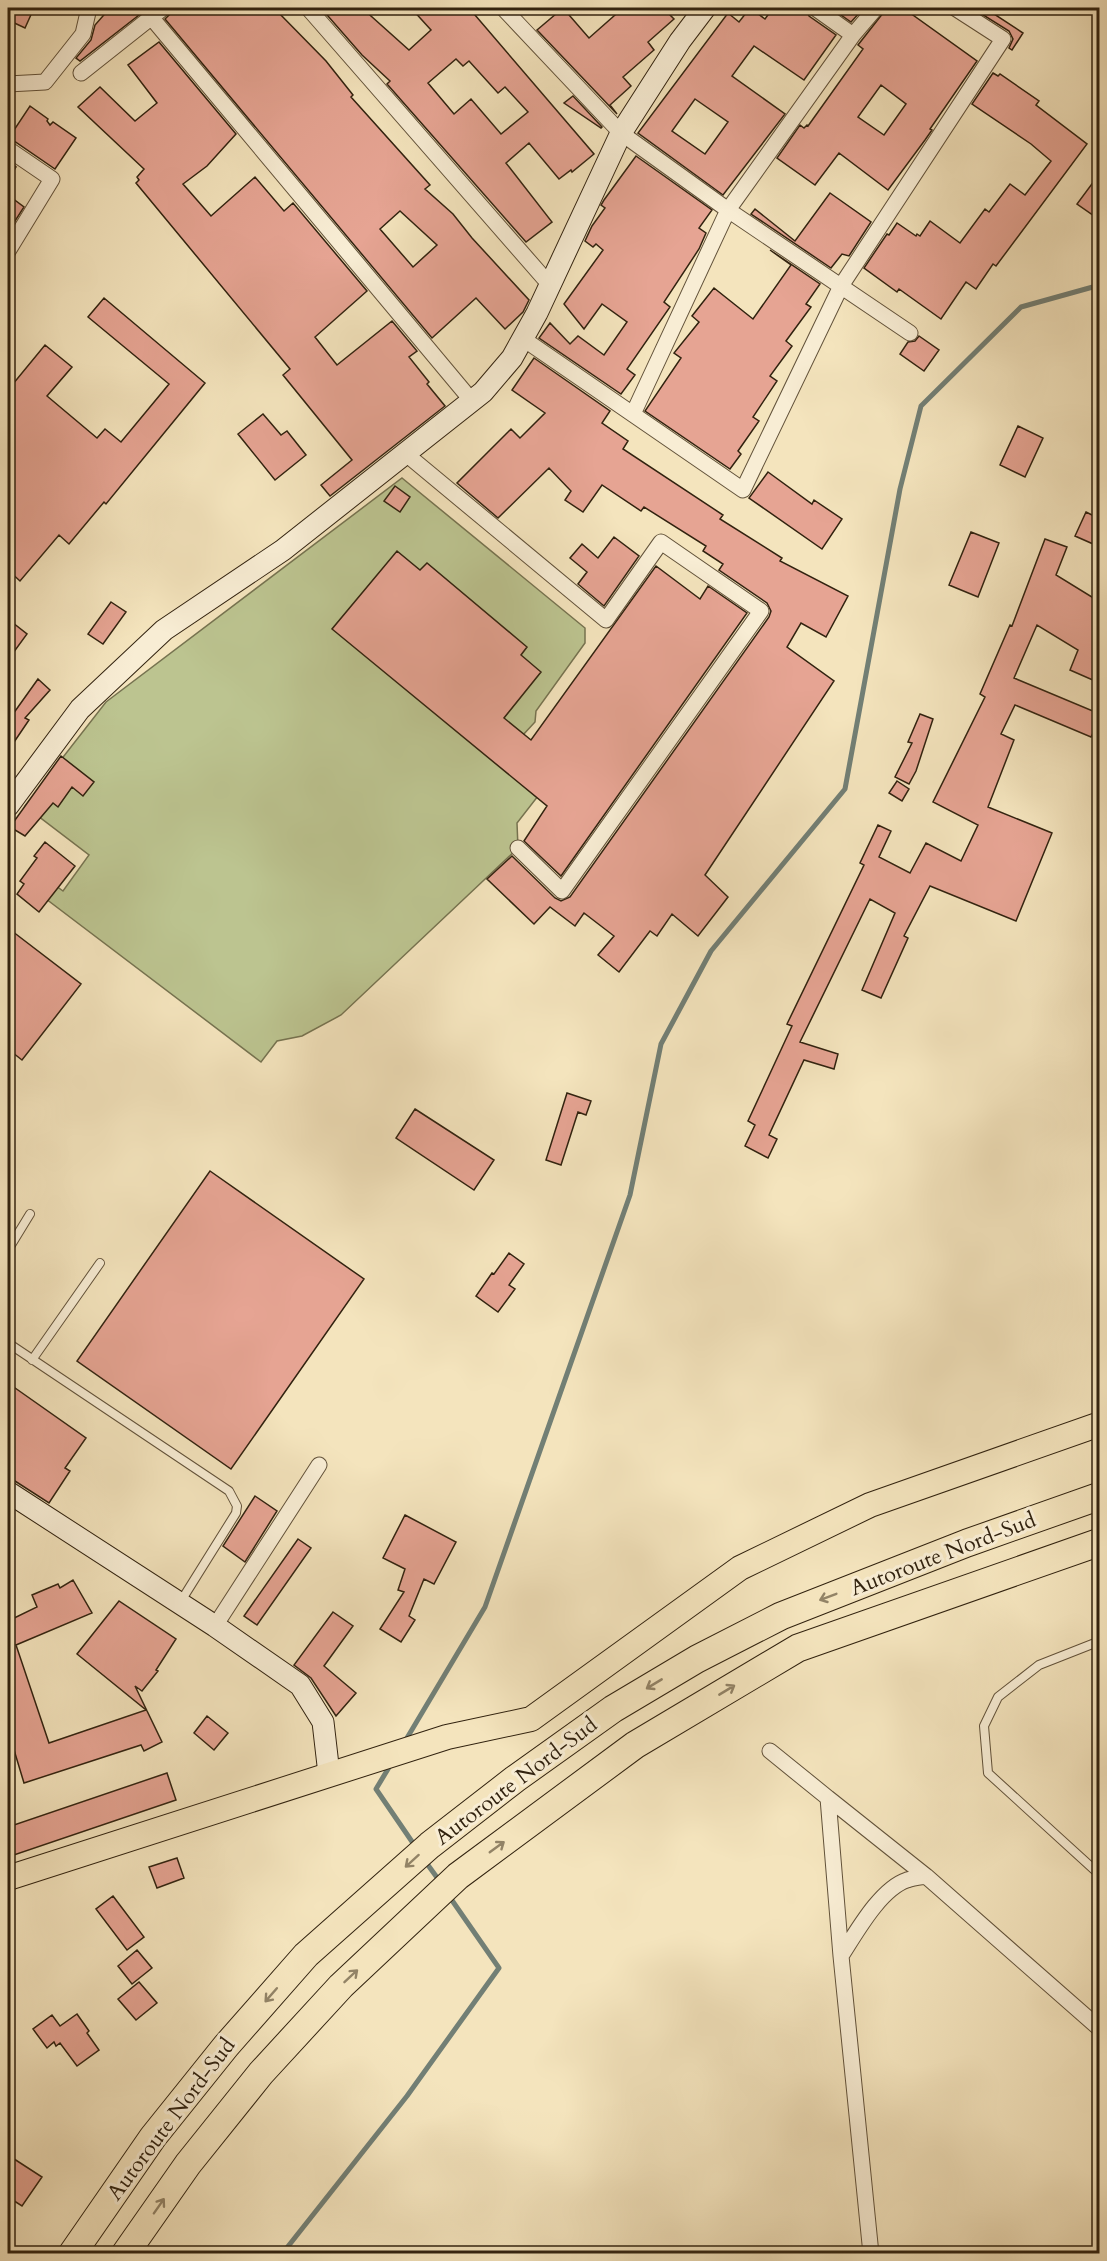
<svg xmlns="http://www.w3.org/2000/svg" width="1107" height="2261" font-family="Cardo,serif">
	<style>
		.green { fill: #bcc490; stroke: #767350; stroke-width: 1.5 }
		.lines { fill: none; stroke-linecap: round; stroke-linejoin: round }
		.stream { stroke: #727f75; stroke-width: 5 }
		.building { fill: #e6a493; stroke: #31220f; stroke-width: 1.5; fill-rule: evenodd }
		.service-casing { stroke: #62523a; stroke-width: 10 }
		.minor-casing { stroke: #62523a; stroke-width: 17 }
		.secondary-casing { stroke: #31220f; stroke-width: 23 }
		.primary-casing { stroke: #31220f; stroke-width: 26 }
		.motorway-casing { stroke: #31220f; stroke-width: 29 }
		.service { stroke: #f8edd4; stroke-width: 8 }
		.minor { stroke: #f8edd4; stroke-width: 15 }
		.secondary { stroke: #f8edd4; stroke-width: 21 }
		.primary { stroke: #f4e4bd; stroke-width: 24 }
		.motorway { stroke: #f4e4bd; stroke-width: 27 }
		.oneway { stroke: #928366 }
		.labels { text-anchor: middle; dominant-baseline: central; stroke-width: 6; stroke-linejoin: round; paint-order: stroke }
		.street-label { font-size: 22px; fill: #31220f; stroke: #f8edd4 }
	</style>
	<rect width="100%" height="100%" fill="#f4e4bd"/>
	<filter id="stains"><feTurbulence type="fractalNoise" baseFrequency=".00333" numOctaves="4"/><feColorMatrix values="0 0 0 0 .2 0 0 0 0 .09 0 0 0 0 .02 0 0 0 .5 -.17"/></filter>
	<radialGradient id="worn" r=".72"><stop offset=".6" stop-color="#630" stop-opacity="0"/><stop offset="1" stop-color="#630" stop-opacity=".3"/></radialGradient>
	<path class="green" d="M402 478 585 628V643L536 711 535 722 523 735 563 764 517 823 518 848 341 1015 302 1036 277 1041 261 1062 25 883 37 872 63 891 89 855 25 806 106 702Z"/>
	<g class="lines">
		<path class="stream" d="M404 1743 485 1607 630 1195 661 1044 711 951 845 789 900 489 921 406 1021 307 1100 285
			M391 1764 376 1789 415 1846
			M425 1861 441 1883
			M282 2254 407 2096 499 1968 449 1896"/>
	</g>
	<path class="building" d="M8 8H34L25 28 8 20Z
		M110 8H148L80 61 76 58 91 40 95 25Z
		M173 8H274L326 61 353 95 351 97 430 185 425 189 453 214 472 238 529 300 523 312 505 329 476 298 432 338 165 19 172 12ZM400 211 437 245 413 267 380 229Z
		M321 8H362L409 50 431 30 411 8H469L594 154 572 172 571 170 559 179 529 143 506 163 552 222 526 242 387 84 390 81 362 55ZM456 59 463 66 469 61 498 93 505 87 528 112 501 134 471 99 454 114 428 83Z
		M563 8 589 38 623 8H663L674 19 648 42 654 50 623 77 631 86 610 105 617 114 537 30Z
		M750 8 765 19 773 8H805L809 16 836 35 804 80 754 46 732 76 785 114 723 195 638 133 728 13 739 22ZM695 99 728 122 705 154 672 131Z
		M831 8H859L862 10 851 22Z
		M887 8H903L977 61 930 129 932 130 925 140 888 190 839 153 815 185 777 158 800 125 804 128 807 125 808 126 863 49 858 45ZM881 85 906 104 884 135 858 117Z
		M972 8H985L1023 33 1012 50 1009 48 1013 39 1009 31Z
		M159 42 236 134 207 166 183 184 211 216 255 177 284 211 293 203 367 291 315 337 337 365 392 321 417 351 409 357 429 382 427 384 445 406 330 496 321 485 352 460 283 375 290 369 136 183 139 180 137 177 144 169 78 107 100 87 135 121 157 103 128 65Z
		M993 73 998 76 1000 74 1039 101 1036 105 1087 144 996 266 993 264 976 289 966 282 941 319 899 289 897 292 864 268 887 234 889 235 897 223 916 236 917 234 920 236 930 221 960 243 985 209 989 212 1010 184 1025 195 1051 161 1031 144 972 104Z
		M573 96 602 127 601 128 564 103Z
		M30 106 48 119 47 121 50 125 53 122 76 138 55 169 14 141 8 139Z
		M636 156 712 210 699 228 706 233 699 249 664 302 670 307 627 369 635 375 621 394 539 338 550 323 570 344 578 336 604 355 627 322 602 304 584 329 564 304 603 250 596 244 593 247 585 241 592 226 605 208 601 205 604 200Z
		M8 160 16 167 8 180Z
		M1100 173V220L1077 204Z
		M830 193 871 222 849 256 842 254 831 268 751 214 755 209 795 241Z
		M8 195 24 207 8 232Z
		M770 250 820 284 806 304 811 307 786 341 792 346 770 376 777 381 753 417 759 421 738 451 741 454 730 469 645 411 681 358 674 353 699 322 692 316 714 288 753 319 791 265Z
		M104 298 205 383 106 504 104 502 69 544 59 535 20 581 8 570V390L45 345 72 367 47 396 97 438 105 429 121 442 169 384 88 317Z
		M919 336 939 350 924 371 900 354 908 342 915 341Z
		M534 358 610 411 602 423 628 441 623 449 723 515 720 519 782 558 780 561 848 596 826 637 801 623 787 647 834 681 705 875 728 897 698 936 672 914 657 936 650 931 619 972 598 955 614 936 584 913 575 926 550 907 534 924 487 879 512 856 555 898 561 901 570 897 769 617 771 611 767 603 719 570 723 564 703 551 706 546 644 507 641 511 602 485 583 512 565 500 571 491 549 468 498 518 457 483 511 429 520 438 545 413 512 390Z
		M263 414 281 435 287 431 306 455 275 480 238 434Z
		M1018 426 1043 438 1025 477 1000 465Z
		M768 472 812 504 814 500 842 519 822 549 749 498Z
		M395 486 410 497 400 512 384 501Z
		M1086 512 1100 519V547L1075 536Z
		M971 532 999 543 978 597 949 585Z
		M614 537 639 556 604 606 578 584 587 572 570 558 582 544 598 558Z
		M1045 539 1067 547 1056 575 1100 602V670L1095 681 1070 670 1078 650 1037 625 1014 678 1100 714V718L1091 737 1015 705 1001 734 1014 740 988 807 1052 833 1016 921 930 886 904 936 908 938 881 998 862 990 895 913 870 899 800 1042 838 1054 834 1069 804 1060 769 1135 777 1139 768 1158 745 1146 755 1125 748 1121 792 1026 787 1024 864 865 860 863 878 825 891 831 879 857 910 873 926 843 961 861 978 825 933 802 985 697 980 694 1010 625 1012 626Z
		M397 551 420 570 427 563 527 647 521 655 541 672 504 718 531 740 656 566 700 599 708 586 747 613 561 876 524 841 547 806 332 629Z
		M111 602 126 612 103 644 88 634Z
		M8 619 27 634 8 660Z
		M38 679 50 690 25 718 29 720 8 751V721Z
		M920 714 933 719 916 771 909 784 895 777 912 743 908 742Z
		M61 756 94 782 83 796 72 787 58 807 53 803 25 836 10 827Z
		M897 781 909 789 902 801 889 793Z
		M45 842 75 866 39 912 17 894 24 884 20 881 37 858 34 856Z
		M8 928 81 984 22 1060 8 1049Z
		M567 1093 591 1101 586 1115 578 1112 561 1165 546 1160Z
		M415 1109 494 1160 474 1190 396 1138Z
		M210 1171 364 1279 231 1469 77 1361Z
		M509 1253 524 1264 509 1285 515 1289 498 1312 476 1296 492 1273 494 1274Z
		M8 1383 86 1438 65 1468 70 1471 49 1503 15 1481 8 1479Z
		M255 1496 277 1511 245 1562 223 1546Z
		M405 1515 456 1542 434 1584 424 1579 409 1616 415 1620 401 1642 380 1629 404 1592 398 1590 405 1569 383 1558Z
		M298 1539 311 1548 257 1625 244 1616Z
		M73 1580 92 1613 16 1645 49 1743 146 1710 77 1654 119 1601 176 1639 156 1670 158 1671 142 1691 135 1686 162 1742 144 1751 141 1745 24 1783 8 1730V1621L37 1607 32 1595 58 1584 60 1588Z
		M333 1612 353 1626 324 1666 356 1693 336 1716 311 1678 294 1665Z
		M207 1716 228 1733 214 1750 194 1733Z
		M167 1773 176 1800 8 1857V1827Z
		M177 1858 184 1878 157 1888 149 1867Z
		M113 1896 144 1937 127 1950 96 1909Z
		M137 1950 152 1968 132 1984 118 1966Z
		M139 1982 157 2003 136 2020 118 1999Z
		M77 2014 89 2031 87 2033 99 2050 77 2066 60 2043 56 2046 54 2042 47 2048 33 2029 52 2015 60 2026Z
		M8 2155 42 2177 22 2206 8 2197Z"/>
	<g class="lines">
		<defs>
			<path id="service" d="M8 1250 30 1214
				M8 1343 229 1491 237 1506 236 1513 181 1601
				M32 1360 100 1263
				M1100 1641 1039 1665 998 1697 984 1726 988 1773 1100 1875"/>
			<path id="minor" d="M308 8 549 284
				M503 8 621 133 728 210 910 333
				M815 8 853 35
				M151 17 472 401
				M81 73 163 8
				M8 84 45 82 83 34 89 8
				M8 149 52 179 8 251
				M522 338 743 490 841 286 1003 39 955 8
				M633 414 728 210 853 35 876 8
				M406 454 606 620 661 542 761 611 562 891 518 848
				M215 1626 319 1465
				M770 1751 828 1798
				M841 1956C856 1933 880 1889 907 1880 912 1878 920 1877 926 1876
				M871 2254 841 1956 828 1798 926 1876 1100 2029"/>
			<path id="secondary" d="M8 806 80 709 164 630 283 550 483 392 512 358 537 313 621 133 680 41 705 8
				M8 1492 215 1626 300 1685 323 1722 329 1774"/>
			<path id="primary" d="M8 1878 447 1737 531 1719 740 1568 870 1505 1100 1424"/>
			<path id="motorway" d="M72 2254 153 2137 226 2046 306 1955 430 1845 515 1779 613 1709 697 1659 781 1616 967 1543 1100 1496
				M125 2254 188 2164 261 2073 341 1986 458 1876 635 1745 798 1648 1100 1542"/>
		</defs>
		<use href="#service" class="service-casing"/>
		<use href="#minor" class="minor-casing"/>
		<use href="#secondary" class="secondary-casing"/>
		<use href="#primary" class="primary-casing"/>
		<use href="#motorway" class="motorway-casing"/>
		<use href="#service" class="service"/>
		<use href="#minor" class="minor"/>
		<use href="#secondary" class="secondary"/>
		<use href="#primary" class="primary"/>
		<use href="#motorway" class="motorway"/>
	</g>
	<defs><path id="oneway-shaft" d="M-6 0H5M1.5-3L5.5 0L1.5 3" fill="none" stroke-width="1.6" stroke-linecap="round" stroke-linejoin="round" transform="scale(1.5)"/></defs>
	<g class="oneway">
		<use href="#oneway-shaft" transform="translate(828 1597) rotate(159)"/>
		<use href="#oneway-shaft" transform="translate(654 1684) rotate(149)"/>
		<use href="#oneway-shaft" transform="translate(727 1690) rotate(-31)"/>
		<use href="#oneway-shaft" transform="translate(497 1847) rotate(-36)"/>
		<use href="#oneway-shaft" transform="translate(412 1861) rotate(138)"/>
		<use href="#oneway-shaft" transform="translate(351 1976) rotate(-43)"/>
		<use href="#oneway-shaft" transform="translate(271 1995) rotate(131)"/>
		<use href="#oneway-shaft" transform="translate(159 2206) rotate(-55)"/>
	</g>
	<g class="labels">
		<g class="street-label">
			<text transform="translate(943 1554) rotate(-21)">Autoroute Nord-Sud</text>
			<text transform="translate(516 1781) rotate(-37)">Autoroute Nord-Sud</text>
			<text transform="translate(171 2119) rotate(-53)">Autoroute Nord-Sud</text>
		</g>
	</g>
	<rect width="1107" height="2261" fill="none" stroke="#f4e4bd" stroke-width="30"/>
	<rect x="9" y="9" width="1089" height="2243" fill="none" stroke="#31220f" stroke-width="3"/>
	<rect x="15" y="15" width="1077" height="2231" fill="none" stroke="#31220f" stroke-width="1.5"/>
	<rect width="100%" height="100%" filter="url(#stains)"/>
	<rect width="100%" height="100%" fill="url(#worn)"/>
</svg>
